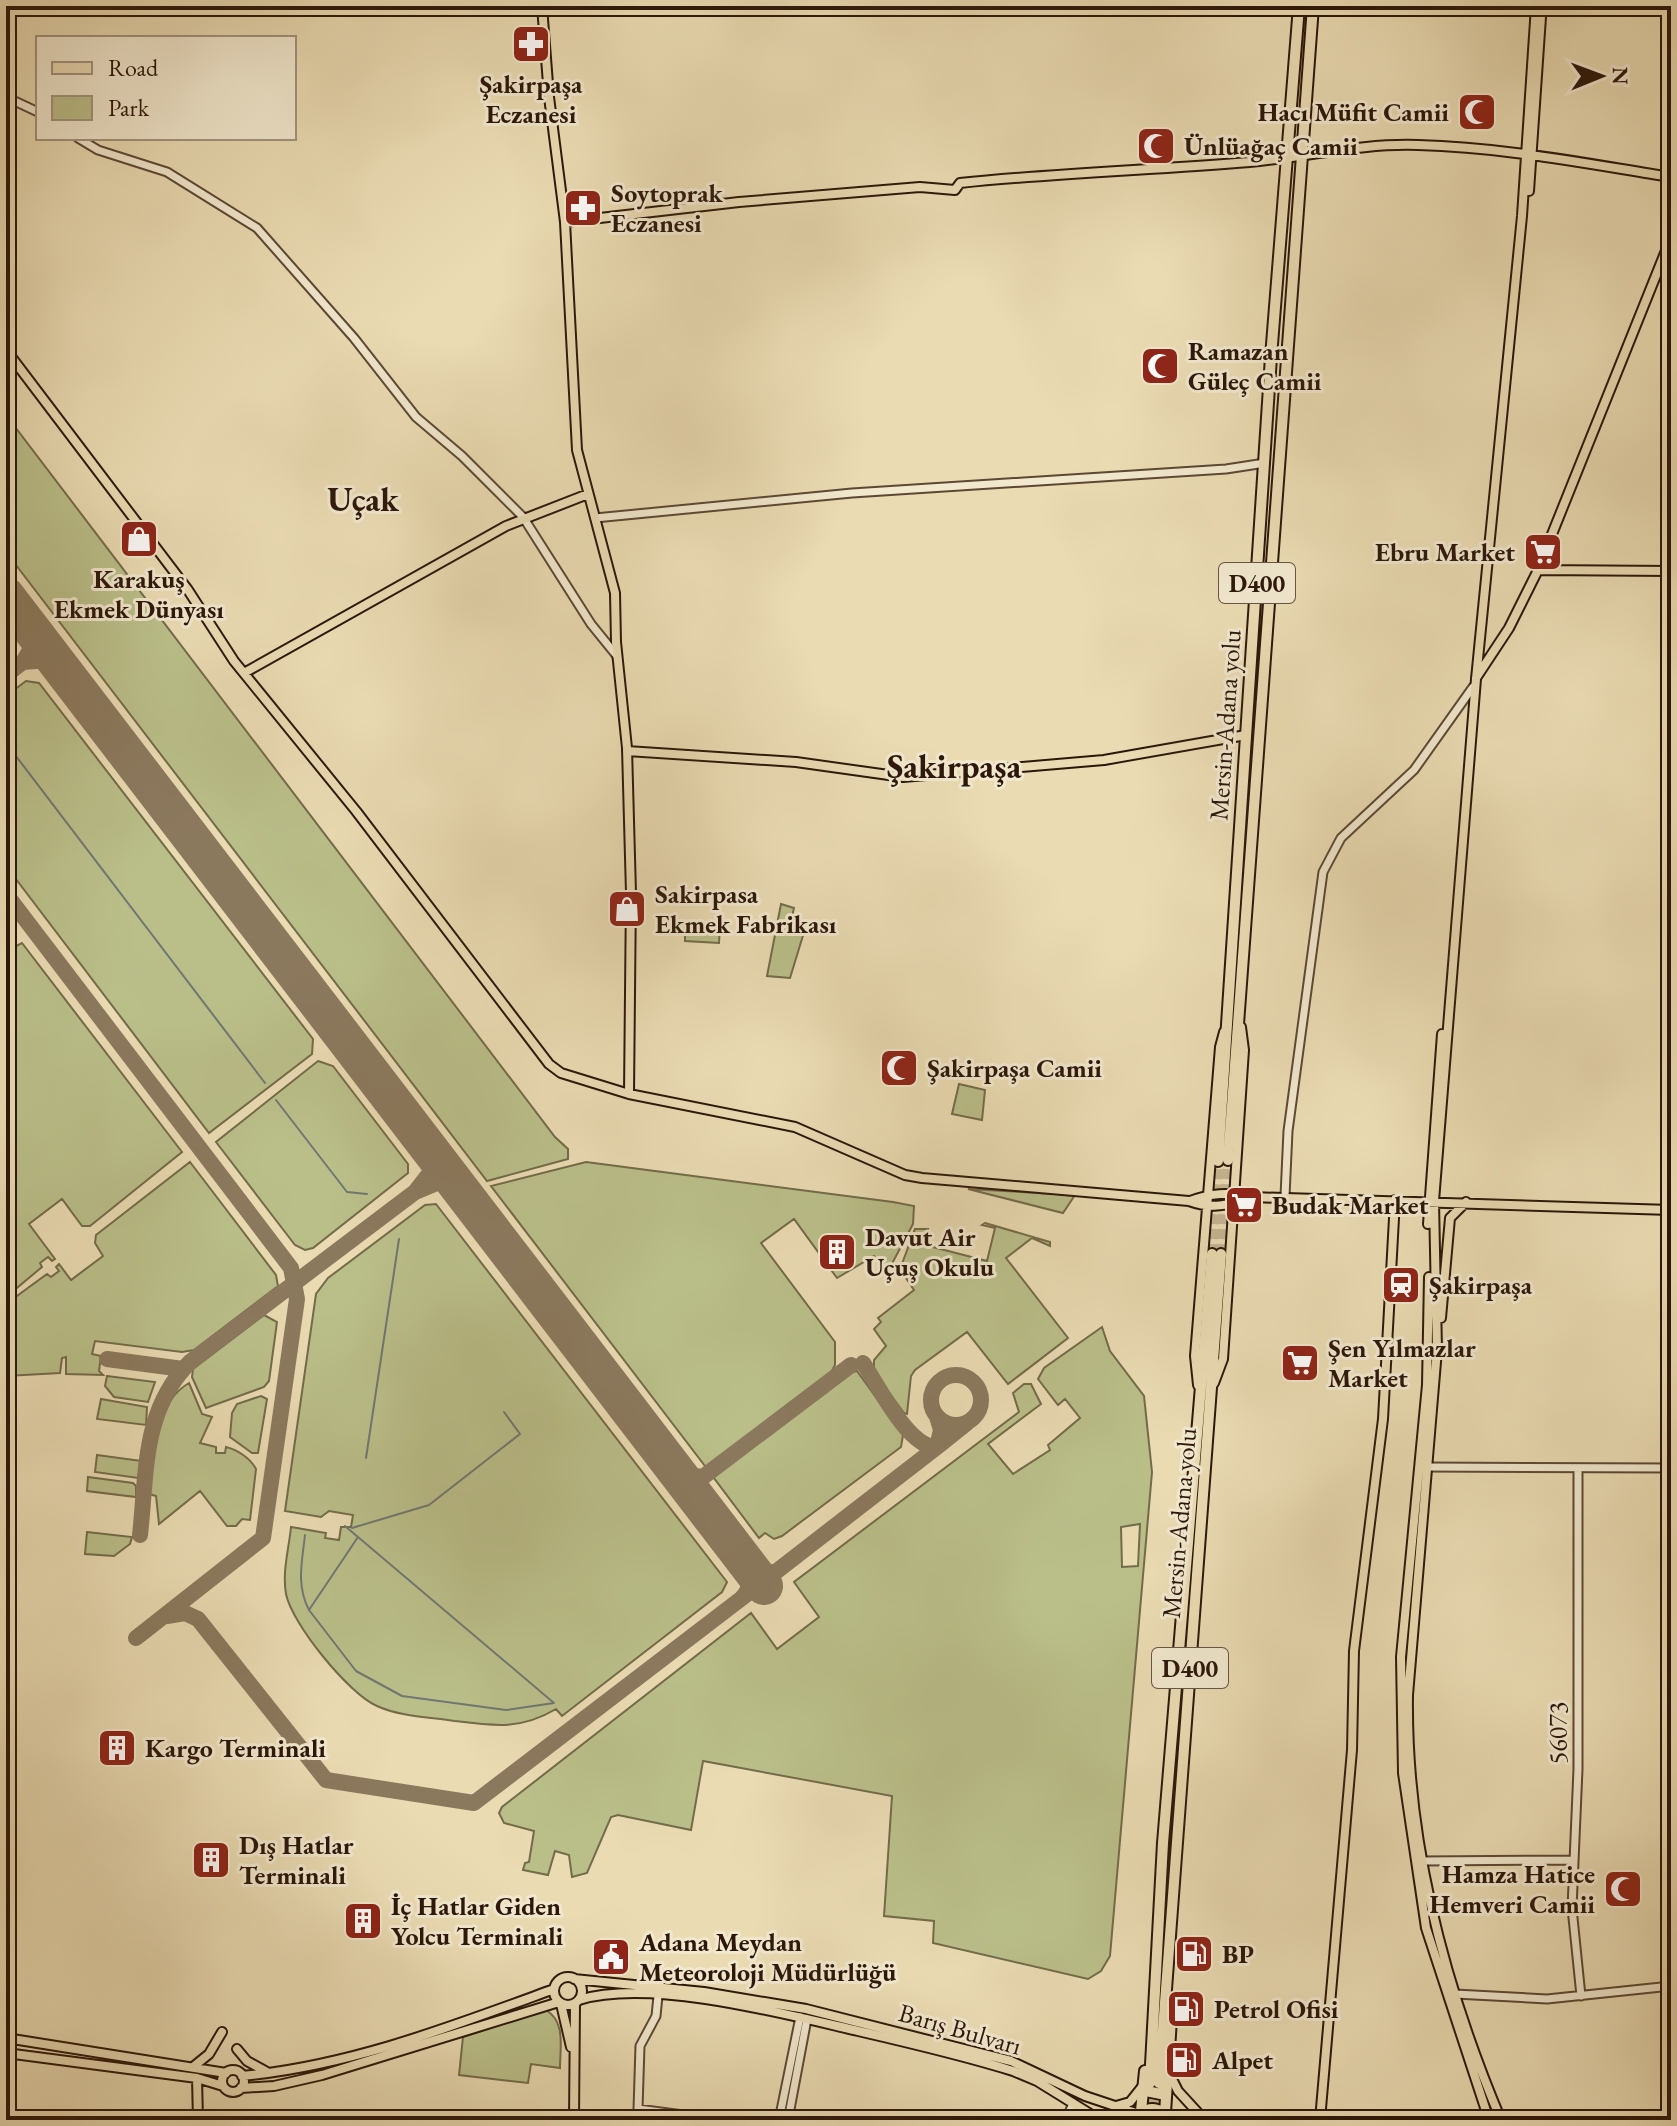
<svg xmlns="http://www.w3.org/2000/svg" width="1677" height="2126" font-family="'EB Garamond',serif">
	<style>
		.green { fill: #babf8a; stroke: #736b4a; stroke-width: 2; fill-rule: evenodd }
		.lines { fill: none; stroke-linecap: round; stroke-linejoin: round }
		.stream { stroke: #6f7872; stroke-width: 2 }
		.taxiway { stroke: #8b795e; stroke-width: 16 }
		.runway { stroke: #8b795e; stroke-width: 38 }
		.highway-tunnel { stroke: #c4b491; stroke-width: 10; stroke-dasharray: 10 5; stroke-linecap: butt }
		.minor-casing { stroke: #5c4834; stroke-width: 11 }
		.major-casing { stroke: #2c170a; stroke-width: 12 }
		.highway-casing { stroke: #2c170a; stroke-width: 14 }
		.minor { stroke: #f1e8ce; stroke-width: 7 }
		.major { stroke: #eadbb3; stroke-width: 8 }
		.highway { stroke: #eadbb3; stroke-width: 10 }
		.labels { text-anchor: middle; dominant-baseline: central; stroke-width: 6; stroke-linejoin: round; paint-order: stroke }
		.shield { fill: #f1e8ce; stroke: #675645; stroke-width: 2 }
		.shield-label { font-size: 24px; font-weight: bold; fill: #2c170a }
		.poi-label { font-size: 26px; font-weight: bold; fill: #2c170a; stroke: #f1e8ce; text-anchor: start }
		.street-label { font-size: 26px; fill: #2c170a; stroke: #f1e8ce }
		.district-label { font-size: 34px; font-weight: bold; fill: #2c170a; stroke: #f1e8ce }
	</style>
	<rect width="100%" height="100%" fill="#eadbb3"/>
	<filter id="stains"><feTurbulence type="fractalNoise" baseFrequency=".0025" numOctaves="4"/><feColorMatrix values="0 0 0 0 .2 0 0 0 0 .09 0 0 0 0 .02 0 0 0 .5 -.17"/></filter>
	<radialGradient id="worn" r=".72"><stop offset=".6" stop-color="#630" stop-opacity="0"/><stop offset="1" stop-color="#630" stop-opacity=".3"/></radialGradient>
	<path class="green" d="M6 415 555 1137 568 1149V1159L487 1181 6 552Z
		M26 681 39 683 313 1039 312 1054 209 1133 6 866V696Z
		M781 904 794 908 791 921 805 929 790 978 767 976Z
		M685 923 720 925 719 943 685 941Z
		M22 943 182 1152 90 1226H82L62 1199 29 1224 55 1259 52 1261 48 1257 40 1263 42 1267 6 1297V951Z
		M318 1061 333 1066 408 1164V1173L313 1248 305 1250 295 1245 216 1142Z
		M959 1084 985 1090 982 1120 952 1114Z
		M190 1162 276 1275 278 1286 194 1350 182 1352 95 1341 92 1354 101 1356 99 1371 103 1375 66 1374V1357L62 1358 60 1373 6 1376V1304L47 1274 51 1277 59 1271 56 1267 59 1264 71 1280 103 1256 95 1243 96 1235Z
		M586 1162 893 1202 914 1206 913 1224 887 1273 874 1256 837 1278 794 1219 761 1243 835 1342V1365L827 1380 712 1466H705L491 1186Z
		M968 1189 1075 1195 1063 1213Z
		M436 1204 727 1582 722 1592 562 1716 556 1709C521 1730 494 1726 455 1721 430 1717 401 1717 377 1706 349 1694 292 1624 286 1594 282 1572 289 1548 291 1527L326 1533 325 1538 339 1540 341 1527H351L353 1515 329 1511 321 1517 285 1511 316 1294 328 1278 425 1205Z
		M985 1223 1050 1242V1246L1032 1238 1006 1258 1068 1338 1008 1384 967 1332 915 1370 911 1376 907 1414 904 1413 874 1372V1360L886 1346 874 1329 881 1322 878 1318 914 1290 900 1269 915 1229H928L925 1245 987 1261 995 1228 982 1225Z
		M264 1315 277 1322 269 1381 264 1387 206 1408 192 1377 193 1369Z
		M1102 1327 1110 1351 1144 1396 1152 1472 1110 1956 1101 1971 1088 1979 933 1943 934 1921 884 1916 892 1796 703 1761 691 1830 618 1815 611 1817 587 1873 572 1877 569 1855 555 1851 548 1875 523 1870 525 1863 529 1862 534 1831 504 1823 499 1813 502 1807 751 1613 777 1649 819 1617 794 1582 1019 1412 1013 1393 1024 1384H1031L1041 1404 988 1444 1013 1474 1050 1450 1048 1445 1080 1418 1065 1399 1058 1405 1038 1379 1044 1368ZM1140 1524 1138 1566 1122 1567 1121 1527Z
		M857 1371 903 1435 901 1447 782 1536 774 1539 765 1533 759 1538 714 1478 717 1470 849 1373Z
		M107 1376 155 1382 148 1402 114 1397 105 1386Z
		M189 1383 202 1414 212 1417 200 1443 216 1447V1453H225L226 1447C238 1450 250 1458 256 1469L250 1520 242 1519 236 1526H227L200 1491 159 1524 156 1496 149 1494C154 1457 153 1404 189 1383Z
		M261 1396 267 1399 258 1453H252L230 1437 232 1413 237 1404Z
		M101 1399 147 1407 146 1425 97 1419Z
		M97 1455 142 1461 138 1478 95 1472Z
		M88 1477 133 1483 136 1486V1497L87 1491Z
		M87 1532 132 1537 130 1544 114 1556 85 1554Z
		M546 2010C566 2022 560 2047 560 2068L531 2064 528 2083 459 2075 463 2037Z"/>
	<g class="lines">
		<path class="stream" d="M6 743 265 1083
			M276 1100 347 1192 367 1194
			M366 1458 399 1239
			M352 1528 429 1505 520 1434 504 1412
			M305 1535C302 1562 296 1585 309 1610L358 1537
			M309 1610 356 1671 402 1696 506 1710 554 1703 345 1526"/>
		<path class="taxiway" d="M31 628 33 645 23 662 48 660 63 671
			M6 675 23 662
			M6 894 291 1268 297 1299 263 1538 136 1638
			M432 1153 433 1169 415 1192 446 1179 460 1189
			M107 1359 183 1369
			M863 1363C878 1385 909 1449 937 1447
			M931 1400a25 25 0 1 1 50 0a25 25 0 1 1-50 0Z
			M937 1417 941 1430 937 1447 967 1423
			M678 1474 703 1477 851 1365
			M140 1535C147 1472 142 1410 190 1362L415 1192
			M774 1572 761 1574 744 1560C751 1574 753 1586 742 1598L937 1447
			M167 1616 185 1613 198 1619 326 1780 474 1803 742 1598"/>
		<path class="runway" d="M6 596 764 1586"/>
		<path class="highway-tunnel" d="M1212 1254 1218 1161
			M1221 1254 1228 1160
			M1148 2120 1150 2085
			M1157 2120 1159 2086"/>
		<defs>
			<path id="minor" d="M6 97 38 112
				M78 138 98 150 167 172 257 228 354 338 416 417 462 456 523 517 591 624 617 656
				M595 518 852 493 1226 469 1265 463
				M1285 1196 1288 1131 1323 872 1341 838 1414 770 1473 687
				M1425 1467 1671 1468
				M1578 1470V1769L1572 1908 1581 1996
				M1423 1861 1573 1860
				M1455 1994 1547 1999 1671 1986
				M658 1996 656 2016 640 2046 638 2109 721 2120
				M779 2120 800 2017
				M788 2120 807 2019
				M1066 2120 1073 2103"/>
			<path id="major" d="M542 6 549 97 565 222 577 450 615 593 616 642 627 748 631 893 629 1094 795 1127 905 1175 922 1178 1189 1201C1211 1209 1229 1206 1250 1197
				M1529 191 1541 17
				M565 222 739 202 920 187 955 190 960 183C1056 173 1153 170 1250 162 1306 157 1362 143 1418 145 1503 147 1588 164 1671 177
				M6 350 188 590 234 661 356 811 549 1064 561 1073 629 1094
				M1538 570 1671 571
				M244 673 506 526 588 494
				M1476 678 1509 628 1536 574 1671 238
				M627 751 796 762 903 777 1104 760 1246 735
				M1190 1201C1211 1193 1228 1192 1250 1197L1671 1210
				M1428 1224 1442 1034
				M1429 1277 1427 1385 1401 1657 1403 1773 1426 1928 1489 2120
				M1441 1318 1450 1218 1466 1202
				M1214 1383 1223 1359 1244 1050 1241 1027
				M1198 1385 1195 1356 1220 1047 1224 1032
				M554 1991a14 14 0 1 1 28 0a14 14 0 1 1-28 0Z
				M574 1979 704 1992 806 2009 1011 2061 1085 2096 1139 2114
				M579 2000C650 1978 785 2014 858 2031 910 2043 962 2055 1013 2071L1037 2081 1100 2120
				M561 2004 571 2047
				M6 2038 226 2073
				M237 2049 247 2061 267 2072
				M6 2053 197 2078 223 2086
				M193 2067 209 2054 222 2032
				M222 2081a11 11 0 1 1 22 0a11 11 0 1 1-22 0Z
				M1168 2071 1178 2091 1200 2115
				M242 2076C350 2066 453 2026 554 1989
				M197 2078 198 2120
				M241 2088 274 2086 322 2075 559 2002
				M1116 2106 1130 2102 1142 2087
				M1166 2115H1200L1209 2120
				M574 2120 575 2003
				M1136 2120C1143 2104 1161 2104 1169 2120
				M1320 2120 1352 1750 1354 1651 1383 1419 1395 1200
				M1501 2120C1445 1987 1406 1841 1408 1695L1437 1350 1434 1201 1476 679 1522 216 1536 6"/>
			<path id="highway" d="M1228 1160 1313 6
				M1218 1161 1271 357 1299 6
				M1150 2083 1163 1843 1212 1254
				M1159 2083 1221 1254
				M1144 2084 1146 2091 1161 2094 1167 2084
				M1141 2111 1145 2071
				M1165 2113 1171 2019"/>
		</defs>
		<use href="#minor" class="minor-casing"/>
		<use href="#major" class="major-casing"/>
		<use href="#highway" class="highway-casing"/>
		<use href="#minor" class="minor"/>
		<use href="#major" class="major"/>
		<use href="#highway" class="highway"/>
	</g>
	<defs>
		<symbol id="pharmacy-square" viewBox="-11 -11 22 22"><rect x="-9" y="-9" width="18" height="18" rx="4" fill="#8f2418" stroke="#f1e8ce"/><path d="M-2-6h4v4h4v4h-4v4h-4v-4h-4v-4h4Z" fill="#fff"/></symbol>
		<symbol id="mosque-square" viewBox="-11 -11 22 22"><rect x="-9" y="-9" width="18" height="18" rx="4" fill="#8f2418" stroke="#f1e8ce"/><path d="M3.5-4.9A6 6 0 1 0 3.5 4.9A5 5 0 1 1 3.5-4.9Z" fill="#fff"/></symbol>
		<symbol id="shop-square" viewBox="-11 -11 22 22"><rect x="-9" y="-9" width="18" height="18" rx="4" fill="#8f2418" stroke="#f1e8ce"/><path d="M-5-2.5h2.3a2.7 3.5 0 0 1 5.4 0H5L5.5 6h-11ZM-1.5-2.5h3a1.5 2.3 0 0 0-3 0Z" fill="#fff"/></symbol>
		<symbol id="supermarket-square" viewBox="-11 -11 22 22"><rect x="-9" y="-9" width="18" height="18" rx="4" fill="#8f2418" stroke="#f1e8ce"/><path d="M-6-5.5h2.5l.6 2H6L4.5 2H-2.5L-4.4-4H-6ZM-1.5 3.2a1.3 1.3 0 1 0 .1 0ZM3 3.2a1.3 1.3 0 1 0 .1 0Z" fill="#fff"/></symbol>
		<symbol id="building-square" viewBox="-11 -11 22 22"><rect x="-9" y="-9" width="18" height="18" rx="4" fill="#8f2418" stroke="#f1e8ce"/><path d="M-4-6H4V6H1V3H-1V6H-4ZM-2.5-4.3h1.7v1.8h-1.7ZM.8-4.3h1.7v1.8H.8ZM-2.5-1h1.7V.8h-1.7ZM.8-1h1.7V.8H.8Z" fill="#fff"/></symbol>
		<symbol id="station-square" viewBox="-11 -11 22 22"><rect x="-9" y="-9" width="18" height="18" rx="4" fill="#8f2418" stroke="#f1e8ce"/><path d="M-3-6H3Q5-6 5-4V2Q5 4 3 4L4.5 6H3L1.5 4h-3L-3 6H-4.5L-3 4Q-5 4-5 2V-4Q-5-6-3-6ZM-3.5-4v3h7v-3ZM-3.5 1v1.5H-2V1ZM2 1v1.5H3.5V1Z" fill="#fff"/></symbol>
		<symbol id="fuel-square" viewBox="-11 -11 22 22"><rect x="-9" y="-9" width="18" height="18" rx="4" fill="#8f2418" stroke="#f1e8ce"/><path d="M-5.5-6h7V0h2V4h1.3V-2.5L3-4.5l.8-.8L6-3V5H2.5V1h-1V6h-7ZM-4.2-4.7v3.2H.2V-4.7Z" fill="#fff"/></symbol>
		<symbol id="civic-square" viewBox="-11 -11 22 22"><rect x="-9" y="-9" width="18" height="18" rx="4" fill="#8f2418" stroke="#f1e8ce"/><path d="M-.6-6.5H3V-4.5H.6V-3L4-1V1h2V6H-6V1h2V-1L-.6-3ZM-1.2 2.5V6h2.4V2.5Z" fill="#fff"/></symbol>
	</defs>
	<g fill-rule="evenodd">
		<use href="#pharmacy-square" x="509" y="22" width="44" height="44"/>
		<use href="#mosque-square" x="1455" y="90" width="44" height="44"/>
		<use href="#mosque-square" x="1134" y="124" width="44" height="44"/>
		<use href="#pharmacy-square" x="561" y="186" width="44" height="44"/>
		<use href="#mosque-square" x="1138" y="344" width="44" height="44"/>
		<use href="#shop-square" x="117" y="517" width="44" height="44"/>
		<use href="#supermarket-square" x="1521" y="530" width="44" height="44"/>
		<use href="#shop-square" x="605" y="887" width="44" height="44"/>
		<use href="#mosque-square" x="877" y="1046" width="44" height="44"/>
		<use href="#supermarket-square" x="1222" y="1183" width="44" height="44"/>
		<use href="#building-square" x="815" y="1230" width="44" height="44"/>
		<use href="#station-square" x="1379" y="1263" width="44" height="44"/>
		<use href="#supermarket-square" x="1278" y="1341" width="44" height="44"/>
		<use href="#building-square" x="95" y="1726" width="44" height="44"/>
		<use href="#building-square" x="189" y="1838" width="44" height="44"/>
		<use href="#mosque-square" x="1601" y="1867" width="44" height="44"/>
		<use href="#building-square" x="341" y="1899" width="44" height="44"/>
		<use href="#fuel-square" x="1172" y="1932" width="44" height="44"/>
		<use href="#civic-square" x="589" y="1935" width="44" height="44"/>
		<use href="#fuel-square" x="1164" y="1987" width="44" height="44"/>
		<use href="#fuel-square" x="1162" y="2038" width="44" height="44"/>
	</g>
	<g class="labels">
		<g class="shield">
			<rect x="1219" y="563" width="76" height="40" rx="6"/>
			<rect x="1152" y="1648" width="76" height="40" rx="6"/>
		</g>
		<g class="shield-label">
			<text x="1257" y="583">D400</text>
			<text x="1190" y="1668">D400</text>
		</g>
		<g class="poi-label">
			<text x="531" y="84" text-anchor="middle">Şakirpaşa<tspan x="531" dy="30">Eczanesi</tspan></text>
			<text x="1449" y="112" text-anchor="end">Hacı Müfit Camii</text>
			<text x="1184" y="146">Ünlüağaç Camii</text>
			<text x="611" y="193">Soytoprak<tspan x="611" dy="30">Eczanesi</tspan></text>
			<text x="1188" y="351">Ramazan<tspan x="1188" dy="30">Güleç Camii</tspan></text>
			<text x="1515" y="552" text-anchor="end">Ebru Market</text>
			<text x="139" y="579" text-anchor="middle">Karakuş<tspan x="139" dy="30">Ekmek Dünyası</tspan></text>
			<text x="655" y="894">Sakirpasa<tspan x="655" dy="30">Ekmek Fabrikası</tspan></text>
			<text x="927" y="1068">Şakirpaşa Camii</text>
			<text x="1272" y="1205">Budak Market</text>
			<text x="865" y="1237">Davut Air<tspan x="865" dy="30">Uçuş Okulu</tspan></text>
			<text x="1429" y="1285">Şakirpaşa</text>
			<text x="1328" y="1348">Şen Yılmazlar<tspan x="1328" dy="30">Market</tspan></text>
			<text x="145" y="1748">Kargo Terminali</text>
			<text x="239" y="1845">Dış Hatlar<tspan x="239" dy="30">Terminali</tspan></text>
			<text x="1595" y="1874" text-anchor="end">Hamza Hatice<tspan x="1595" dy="30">Hemveri Camii</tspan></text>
			<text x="391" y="1906">İç Hatlar Giden<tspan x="391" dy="30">Yolcu Terminali</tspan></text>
			<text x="639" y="1942">Adana Meydan<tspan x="639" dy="30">Meteoroloji Müdürlüğü</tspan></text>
			<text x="1222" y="1954">BP</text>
			<text x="1214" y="2009">Petrol Ofisi</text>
			<text x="1212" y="2060">Alpet</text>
		</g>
		<g class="street-label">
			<text transform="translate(1225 725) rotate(-86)">Mersin-Adana yolu</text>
			<text transform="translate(1179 1523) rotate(-85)">Mersin-Adana yolu</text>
			<text transform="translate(1558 1733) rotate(-90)">56073</text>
			<text transform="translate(960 2029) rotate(16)">Barış Bulvarı</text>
		</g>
		<g class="district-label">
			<text x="363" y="499">Uçak</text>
			<text x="954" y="766">Şakirpaşa</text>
		</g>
	</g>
	<rect width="1677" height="2126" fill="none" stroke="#eadbb3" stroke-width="32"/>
	<rect x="8" y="8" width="1661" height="2110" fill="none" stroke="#2c170a" stroke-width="4"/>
	<rect x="16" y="16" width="1645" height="2094" fill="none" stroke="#2c170a" stroke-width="2"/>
	<rect x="36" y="36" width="260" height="104" fill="#f1e8ce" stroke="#a29480" stroke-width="2"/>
	<rect x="52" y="62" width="40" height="12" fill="#eadbb3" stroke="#a29480" stroke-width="2"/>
	<text x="108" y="76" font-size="24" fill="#2c170a">Road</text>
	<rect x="52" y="96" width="40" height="24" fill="#babf8a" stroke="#a29480" stroke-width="2"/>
	<text x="108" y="116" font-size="24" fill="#2c170a">Park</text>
	<g transform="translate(1601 76) rotate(89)" stroke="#f1e8ce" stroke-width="6" paint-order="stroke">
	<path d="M0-6L14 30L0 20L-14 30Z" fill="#2c170a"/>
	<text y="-12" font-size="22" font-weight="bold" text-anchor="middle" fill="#2c170a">N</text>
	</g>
	<rect width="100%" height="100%" filter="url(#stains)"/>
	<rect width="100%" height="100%" fill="url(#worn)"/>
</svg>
